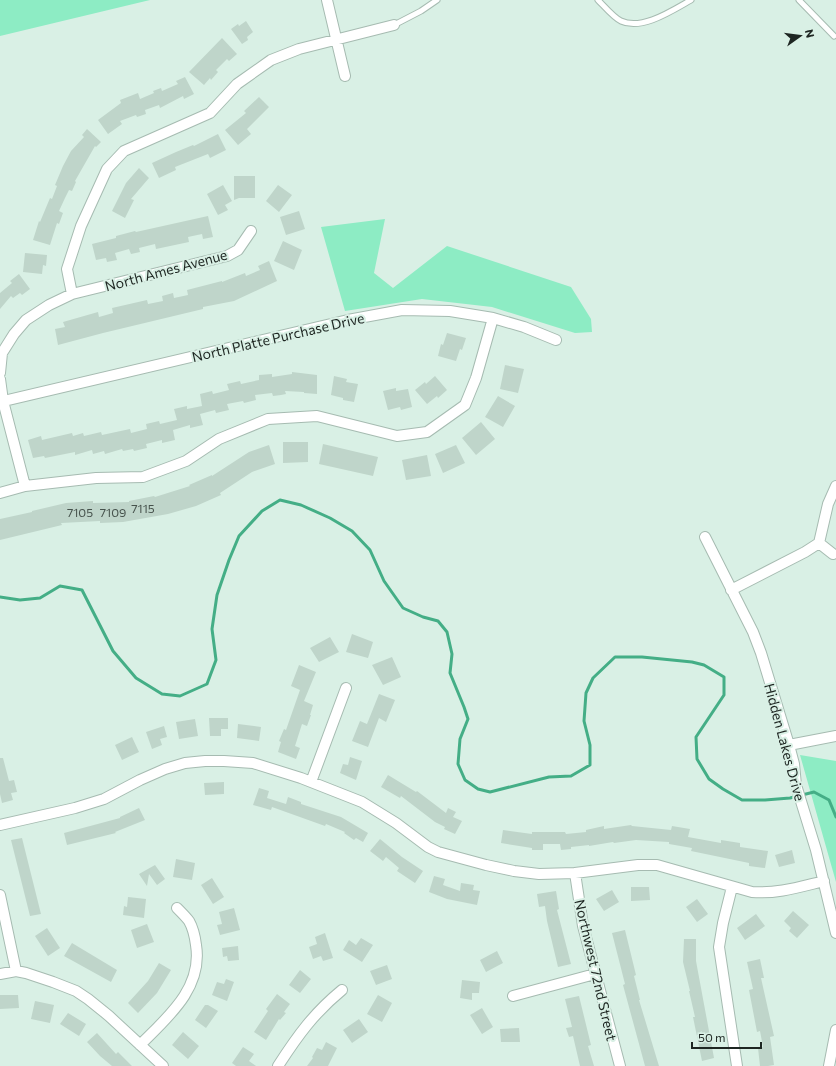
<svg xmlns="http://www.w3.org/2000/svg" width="836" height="1066" font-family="Commissioner,sans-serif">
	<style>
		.green { fill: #8decc4 }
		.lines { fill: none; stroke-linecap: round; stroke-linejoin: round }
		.stream { stroke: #44ae86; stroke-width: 3 }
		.building { fill: #bfd5ca }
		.service-casing { stroke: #a6bbb1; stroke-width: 7 }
		.minor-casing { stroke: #a6bbb1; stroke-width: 12 }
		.service { stroke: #fff; stroke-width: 5 }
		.minor { stroke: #fff; stroke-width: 10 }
		.labels { text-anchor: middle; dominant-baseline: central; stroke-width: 4; stroke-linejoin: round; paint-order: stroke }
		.number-label { font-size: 12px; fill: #46524c }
		.street-label { font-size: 14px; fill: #1e2622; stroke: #d9f0e5 }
	</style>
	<rect width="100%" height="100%" fill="#d9f0e5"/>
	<path class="green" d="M0 0H150L0 36Z
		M385 219 374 273 393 288 447 246 571 287 591 319 592 332 575 333 492 307 422 299 345 311 321 227Z
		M800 755 836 761V882Z"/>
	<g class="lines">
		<path class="stream" d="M0 597 20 600 40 598 60 586 82 590 113 651 136 678 162 694 180 696 207 684 216 660 212 629 217 595 229 560 239 536 262 511 280 500 301 505 330 518 352 531 370 550 384 581 403 608 423 617 438 621 447 632 452 654 450 673 464 707 468 719 460 739 458 764 465 780 478 789 490 792 549 777 571 776 590 765V745L584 721 586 693 593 678 615 657H642L692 662 704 665 724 677V695L696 737 697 759 709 779 723 789 742 800H765L790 798 814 792 829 800 836 817"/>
	</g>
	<path class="building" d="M246 21 253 32 247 37 248 40 242 44 231 29 238 24 239 26Z
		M222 38 237 54 229 61 227 59 216 70 218 72 211 80 210 78 204 85 189 72Z
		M185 77 194 94 184 99 183 96 160 108 159 105 145 110 146 114 137 117 136 115 120 121 122 124 108 134 98 120 121 103 120 100 138 93 140 99 154 93 153 91 161 88 162 91 178 84 176 81Z
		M259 97 269 107 247 129 251 134 238 145 225 130 246 113 244 111Z
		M87 129 101 142 96 147 95 146 75 181 76 182 72 191 69 190 65 198 59 211 63 213 59 224 57 223 50 245 33 240 39 221 40 222 50 198 52 199 57 186 55 185 63 166 71 151 84 137 82 135Z
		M218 134 226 150 210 158 208 154 175 167 176 170 159 178 152 163 176 152 193 145 194 146Z
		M139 168 149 178 131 199 134 200 125 218 112 211 126 183Z
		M234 176H255V198H239L234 200Z
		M223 185 232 201 225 205 228 210 218 215 207 194Z
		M278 185 292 195 279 212 266 201Z
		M299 211 305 229 286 235 280 217Z
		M208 216 213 237 203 239 202 234 188 237 189 242 156 249 155 244 139 248 140 252 131 254 129 249 115 253 117 260 107 262 106 258 96 260 92 244 116 238V236L135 231 136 232Z
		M283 241 302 250 294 270 274 261Z
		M25 253 47 255 46 266 43 265 42 274 23 272Z
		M269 261 277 281 234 301 203 307V309L103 333 58 345 55 329 65 327 63 322 98 312 99 317 113 313 112 308 147 300 148 304 163 301 162 296 173 293 174 298 188 295 187 290 222 281V282L245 273 246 276 260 270 258 266Z
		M19 274 30 289 22 295 20 293 13 298 11 296 0 309V293L12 283 10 281Z
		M447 333 466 338 462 350 460 349 456 361 438 356 441 344 443 345Z
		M505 365 524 369 518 393 500 389Z
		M292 372 317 375V394L304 393V392L285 391 286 394 281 395 273 396 272 393 255 395 256 400 244 403 243 401 227 404 229 410 216 413 215 410 200 414 203 425 190 428V425L173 430 175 440 162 443V440L146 444 147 448 134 451 133 449 123 451 122 449 105 454 104 451 93 454 92 450 75 455V452L45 458 44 456 33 458 28 440 41 436 42 440 72 433 73 436 83 433 84 436 101 432 102 435 130 429 131 433 147 429 146 424 159 421 160 424 177 420 174 409 187 406V409L202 406 200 394 212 391 213 394 229 390 227 384 240 381 241 384 259 380V375L272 374V377L292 374Z
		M334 376 347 379 346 382 358 384 354 402 343 400V398L331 395Z
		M435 376 447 390 438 398 437 396 427 404 415 390 425 382 426 384Z
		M396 388V391L408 389 412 407 401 410 400 407 388 410 383 391Z
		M498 396 515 406 503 427 485 417Z
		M481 422 495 439 476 455 462 438Z
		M283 442H308V462L283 463Z
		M323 444 378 457 373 476 319 464Z
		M269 445 275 464 252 472 220 493 221 495 196 506 168 514 123 522 100 523V521L61 523 62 525 0 540V519L32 512V511L66 503 93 501V503L129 502V501L154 496 155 497 190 486 189 485 212 475V476L249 452Z
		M456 445 465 463 443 473 435 454Z
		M427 455 431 476 406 480 402 460Z
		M352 634 373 642 368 658 346 652Z
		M330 637 339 652 319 662 310 648Z
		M392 657 401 677 383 685 372 665Z
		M299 665 316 672 304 701 313 705 310 715H311L307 726 302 724 295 746 300 748 296 759 278 752 281 742 279 741 284 729 286 730 300 690 291 686Z
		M379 694 395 700 386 722 379 718 368 747 352 741 360 721 367 724Z
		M209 718H228V729H221V736H210Z
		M195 719 198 736 179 739 176 722Z
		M238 724 261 727 259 741 237 738Z
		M164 726 167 737 160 739 162 745 152 749 146 732Z
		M132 737 139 752 122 760 115 745Z
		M350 757 362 761 356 780 340 773 343 764 348 765Z
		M0 758H3L9 781 14 780 17 792 11 793 13 800 2 803 0 794Z
		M388 775 416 792 417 791 446 813 448 808 456 812 453 817 462 821 455 834 444 829 445 827 435 822 401 796 400 798 381 787Z
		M224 782V794L205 795 204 783Z
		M259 788 269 791 267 798 286 804 288 797 301 802V804L341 817 368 833 363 842 356 838 354 840 344 833 345 832 326 824 325 826 272 807 271 810 253 805Z
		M139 808 145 820 115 832 116 833 67 845 64 833 120 818V817Z
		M631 825 632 826 671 830 672 826 690 829 688 837 721 843V840L740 843V847L768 851 765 868 749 866V863L691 851 692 848 669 844V842L636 840 614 843 613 842 589 846V845L571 847V849L561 850 560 844H543V850H532V848L501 843 503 830 532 834V832H565L566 834 586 832V830L604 826V829Z
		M22 838 41 914 30 916 11 840Z
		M380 839 402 857 423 871 415 883 397 871 399 868 386 857 383 861 370 851Z
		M792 850 795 863 779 867 775 855Z
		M176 859 195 863 192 880 173 877Z
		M155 865 165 879 157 885 149 874 147 886 139 874Z
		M434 876 445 879 443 885 460 891 461 883 474 885 473 890 480 891 477 905 447 899 429 892Z
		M212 878 224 897 213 904 201 885Z
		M631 887H649L650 900 631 901Z
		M612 890 619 902 604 911 596 899Z
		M556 891 559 909 557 910 571 964 558 967 547 921 545 906 539 907 537 894Z
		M128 897 146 899 144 918 123 915 124 906 127 907Z
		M697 899 708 914 697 922 686 907Z
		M234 908 240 930 220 935 217 925 222 924 219 912Z
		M793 911 809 925 797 938 789 931 791 928 784 921Z
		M756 914 765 926 745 940 737 928Z
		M147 924 154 942 137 948 131 930Z
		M47 928 60 948 48 956 35 936Z
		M625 930 636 975 634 976 640 1000H639L659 1066H645L623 985 625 984 612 933Z
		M325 933 333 958 323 961 321 956 313 959 309 947 317 944 315 937Z
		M361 938 373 945 362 962 343 950 349 940 356 945Z
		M684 939H696V961L714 1058 702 1061 693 1017H695L689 991H690L683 962Z
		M72 943 117 970 111 982 64 956Z
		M238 946 239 960 228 961 227 956 223 957 222 948Z
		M497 951 503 963 486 972 480 960Z
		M760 959 764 978H761L774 1036 770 1037 774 1065 768 1066H760L758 1048 763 1047 760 1031 757 1032 749 990 753 989 747 962Z
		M159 963 171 970 157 993 138 1013 128 1003 148 981Z
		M387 965 392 979 376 985 370 971Z
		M300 970 311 979 300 993 289 985Z
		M226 979 234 982 227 1001 212 995 217 982 224 984Z
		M462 980 480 982 479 993H472V1000L460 998Z
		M277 994 290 1004 284 1012 286 1013 280 1020 279 1019 266 1040 254 1032 268 1011 266 1009Z
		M0 995H18L19 1008 0 1009Z
		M378 995 392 1003 382 1022 367 1014Z
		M579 996 591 1045 588 1046 594 1066H580L573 1036 569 1037 566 1028 572 1027 565 999Z
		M35 1001 54 1005 50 1023 31 1019Z
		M205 1005H208L218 1011 206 1028 195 1020Z
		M482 1008 493 1027 482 1034 470 1015Z
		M68 1013 86 1024 79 1036 60 1024Z
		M359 1019 368 1032 352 1043 343 1030Z
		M519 1028 520 1042H501L500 1029Z
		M183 1032 199 1046 188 1059 172 1045Z
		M97 1033 116 1054 118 1052 132 1066H112L100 1056 87 1042Z
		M326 1042 337 1048 328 1066H307L313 1058 312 1057 317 1048 322 1050Z
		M243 1047 254 1054 249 1061 256 1066H236L232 1063Z"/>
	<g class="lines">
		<defs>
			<path id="service" d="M598 0C604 6 614 18 621 21 642 31 673 10 691 0
				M799 0 834 36
				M394 25 421 11 437 0"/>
			<path id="minor" d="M327 0 345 76
				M72 294 67 269 81 226 107 169 124 151 210 113 237 84 271 60 299 49 394 25
				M0 373 2 353 14 334 26 320 49 305 72 294 227 256 238 250 251 231
				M0 379 3 401 25 486
				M0 402 348 320 402 310 450 311 493 318 524 327 556 340
				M0 493 25 486 96 478 143 477 186 461 219 439 268 419 317 416 397 436 427 432 465 405 476 378 493 318
				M705 537 753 632 761 653 789 745 794 764 796 785 816 850 836 933
				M819 543 833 554
				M731 590 805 552 819 543 828 504 836 486
				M789 745 836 736
				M311 782 346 688
				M0 825 75 808 104 799 140 780 165 769 185 763 205 761H224L253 763 301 778 362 802 396 823 428 847 438 852 486 865 514 871 539 874 575 873 638 865H657L752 892C777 894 799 887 824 881
				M575 873 583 926 620 1066
				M732 887 723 923 719 947 737 1066
				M0 895 16 971
				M0 974 16 971 26 973 53 982 76 991 88 999 109 1016 163 1066
				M513 996 595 974
				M140 1045C168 1017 203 988 196 945 195 937 193 928 189 921 186 917 181 912 177 908
				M278 1066C298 1035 314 1013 342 990
				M829 1066 836 1030"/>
		</defs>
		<use href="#service" class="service-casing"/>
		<use href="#minor" class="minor-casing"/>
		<use href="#service" class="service"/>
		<use href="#minor" class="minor"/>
	</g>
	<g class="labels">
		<g class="number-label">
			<text x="143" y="508">7115</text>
			<text x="80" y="512">7105</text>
			<text x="113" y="512">7109</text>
		</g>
		<g class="street-label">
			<text transform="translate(166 270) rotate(-15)">North Ames Avenue</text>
			<text transform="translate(278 337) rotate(-13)">North Platte Purchase Drive</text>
			<text transform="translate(785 742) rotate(75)">Hidden Lakes Drive</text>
			<text transform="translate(596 970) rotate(77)">Northwest 72nd Street</text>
		</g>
	</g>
	<g transform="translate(800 36) rotate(76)" stroke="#d9f0e5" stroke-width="3" paint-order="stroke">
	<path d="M0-3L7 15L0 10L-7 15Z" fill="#1e2622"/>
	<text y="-6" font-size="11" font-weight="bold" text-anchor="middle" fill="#1e2622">N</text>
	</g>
	<path d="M692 1042v6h69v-6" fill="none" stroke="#1e2622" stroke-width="2"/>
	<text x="698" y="1042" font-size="12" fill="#1e2622" stroke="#d9f0e5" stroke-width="3" paint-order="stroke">50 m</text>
</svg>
